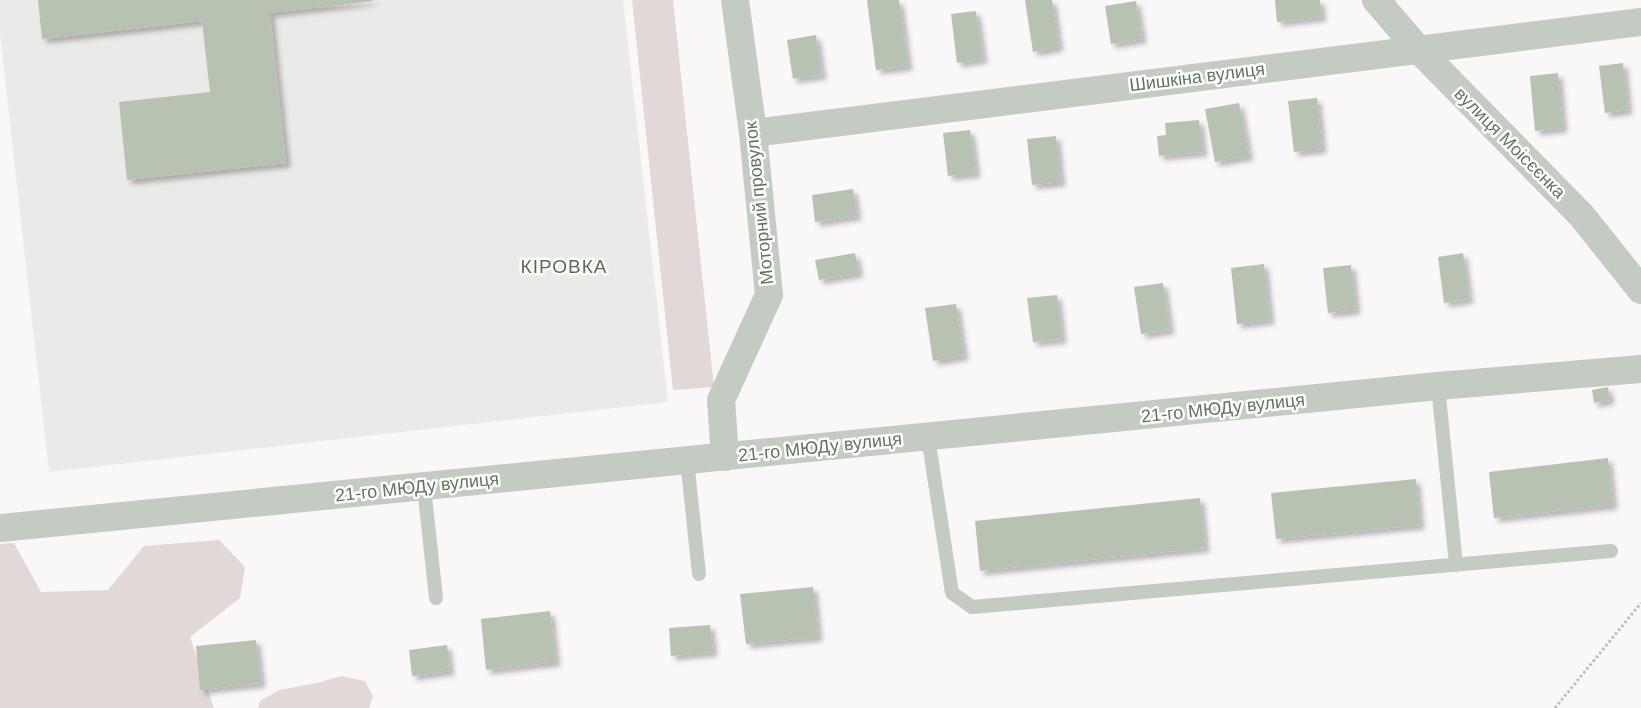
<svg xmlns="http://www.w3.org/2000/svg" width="1641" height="708" font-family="Helvetica,sans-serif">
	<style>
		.built { fill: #eaeae9 }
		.green { fill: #e2d8d8 }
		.building { fill: #b7c2b3; filter: url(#shadow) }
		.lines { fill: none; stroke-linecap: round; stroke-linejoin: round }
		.path { stroke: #b9c0b8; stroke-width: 3; stroke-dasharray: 2.5 2.5; stroke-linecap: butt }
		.service { stroke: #c3cbc2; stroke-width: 14 }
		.minor { stroke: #c3cbc2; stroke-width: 28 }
		.tertiary { stroke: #c3cbc2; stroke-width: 28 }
		.labels { text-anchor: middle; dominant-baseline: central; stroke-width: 5; stroke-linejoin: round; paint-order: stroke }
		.street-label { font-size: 18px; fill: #5e7959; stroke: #fff }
		.neighbourhood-label { font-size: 19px; letter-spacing: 1px; fill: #596f54; stroke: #fff }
	</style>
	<defs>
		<filter id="shadow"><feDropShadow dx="4.5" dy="4.5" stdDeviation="2.5" flood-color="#0004"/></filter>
	</defs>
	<rect width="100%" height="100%" fill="#faf7f9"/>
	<path class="built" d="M0 0H623L668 402 49 472 0 34Z"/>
	<path class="green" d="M632 0H673L714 387 673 390Z
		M219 540 245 567 240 598 190 637 214 708H0V544L14 543 41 592 108 590 144 546Z
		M341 676 365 681 373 696 369 708H258L260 701 279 690 317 683Z"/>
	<path class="building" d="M38 0H373V1L270 13 286 163 127 180 119 102 210 92 202 21 42 39Z
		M867 0H899L908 66 876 70Z
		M1025 0H1052L1059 47 1033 52Z
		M1275 0H1320L1322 17 1277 22Z
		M1136 1 1142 39 1111 44 1105 6Z
		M976 11 983 59 957 63 951 14Z
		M816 35 822 75 793 79 787 40Z
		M1623 63 1628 110 1605 113 1599 66Z
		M1558 73 1563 128 1535 131 1530 76Z
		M1317 98 1322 149 1294 152 1288 101Z
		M1239 103 1249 156 1215 162 1205 109Z
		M1199 120 1203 152 1159 156 1157 136 1166 135 1165 123Z
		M970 130 976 173 948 176 943 133Z
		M1056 136 1061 182 1032 185 1027 139Z
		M853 189 857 216 815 222 812 195Z
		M855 253 859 273 819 280 815 260Z
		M1463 253 1469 299 1444 303 1438 257Z
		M1264 264 1270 320 1237 324 1231 268Z
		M1351 265 1356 310 1328 313 1323 268Z
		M1163 283 1170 330 1141 334 1134 287Z
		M1057 295 1062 339 1033 342 1027 298Z
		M956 304 964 356 933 361 925 308Z
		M1608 387 1610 400 1594 403 1592 390Z
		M1608 458 1613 505 1494 518 1489 472Z
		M1416 479 1420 525 1276 539 1271 493Z
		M1200 498 1205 548 980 571 975 521Z
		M813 587 818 637 746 644 740 594Z
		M550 611 556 662 486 670 481 619Z
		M710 625 713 652 671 656 669 628Z
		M256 640 261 683 200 690 196 646Z
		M447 645 450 671 412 676 409 650Z"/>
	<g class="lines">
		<path class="path" d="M1555 708 1641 603"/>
		<path class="service" d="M1438 386 1456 565
			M928 437 952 593 972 607 1611 551
			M687 460 699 574
			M424 487 436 598"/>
		<path class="minor" d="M1376 0 1418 49 1582 216 1641 290
			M753 133 1641 22
			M725 457 721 400 769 295 753 133 735 0"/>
		<path class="tertiary" d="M0 528 1438 386 1641 369"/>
	</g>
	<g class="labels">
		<g class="street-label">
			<text transform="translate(1197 77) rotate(-7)">Шишкіна вулиця</text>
			<text transform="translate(1510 143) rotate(45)">вулиця Моісєєнка</text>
			<text transform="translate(759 203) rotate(-96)">Моторний провулок</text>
			<text transform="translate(1223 408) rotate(-6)">21-го МЮДу вулиця</text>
			<text transform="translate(820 447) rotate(-6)">21-го МЮДу вулиця</text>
			<text transform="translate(417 487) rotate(-6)">21-го МЮДу вулиця</text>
		</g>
		<g class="neighbourhood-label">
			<text x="564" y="266">КІРОВКА</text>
		</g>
	</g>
</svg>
